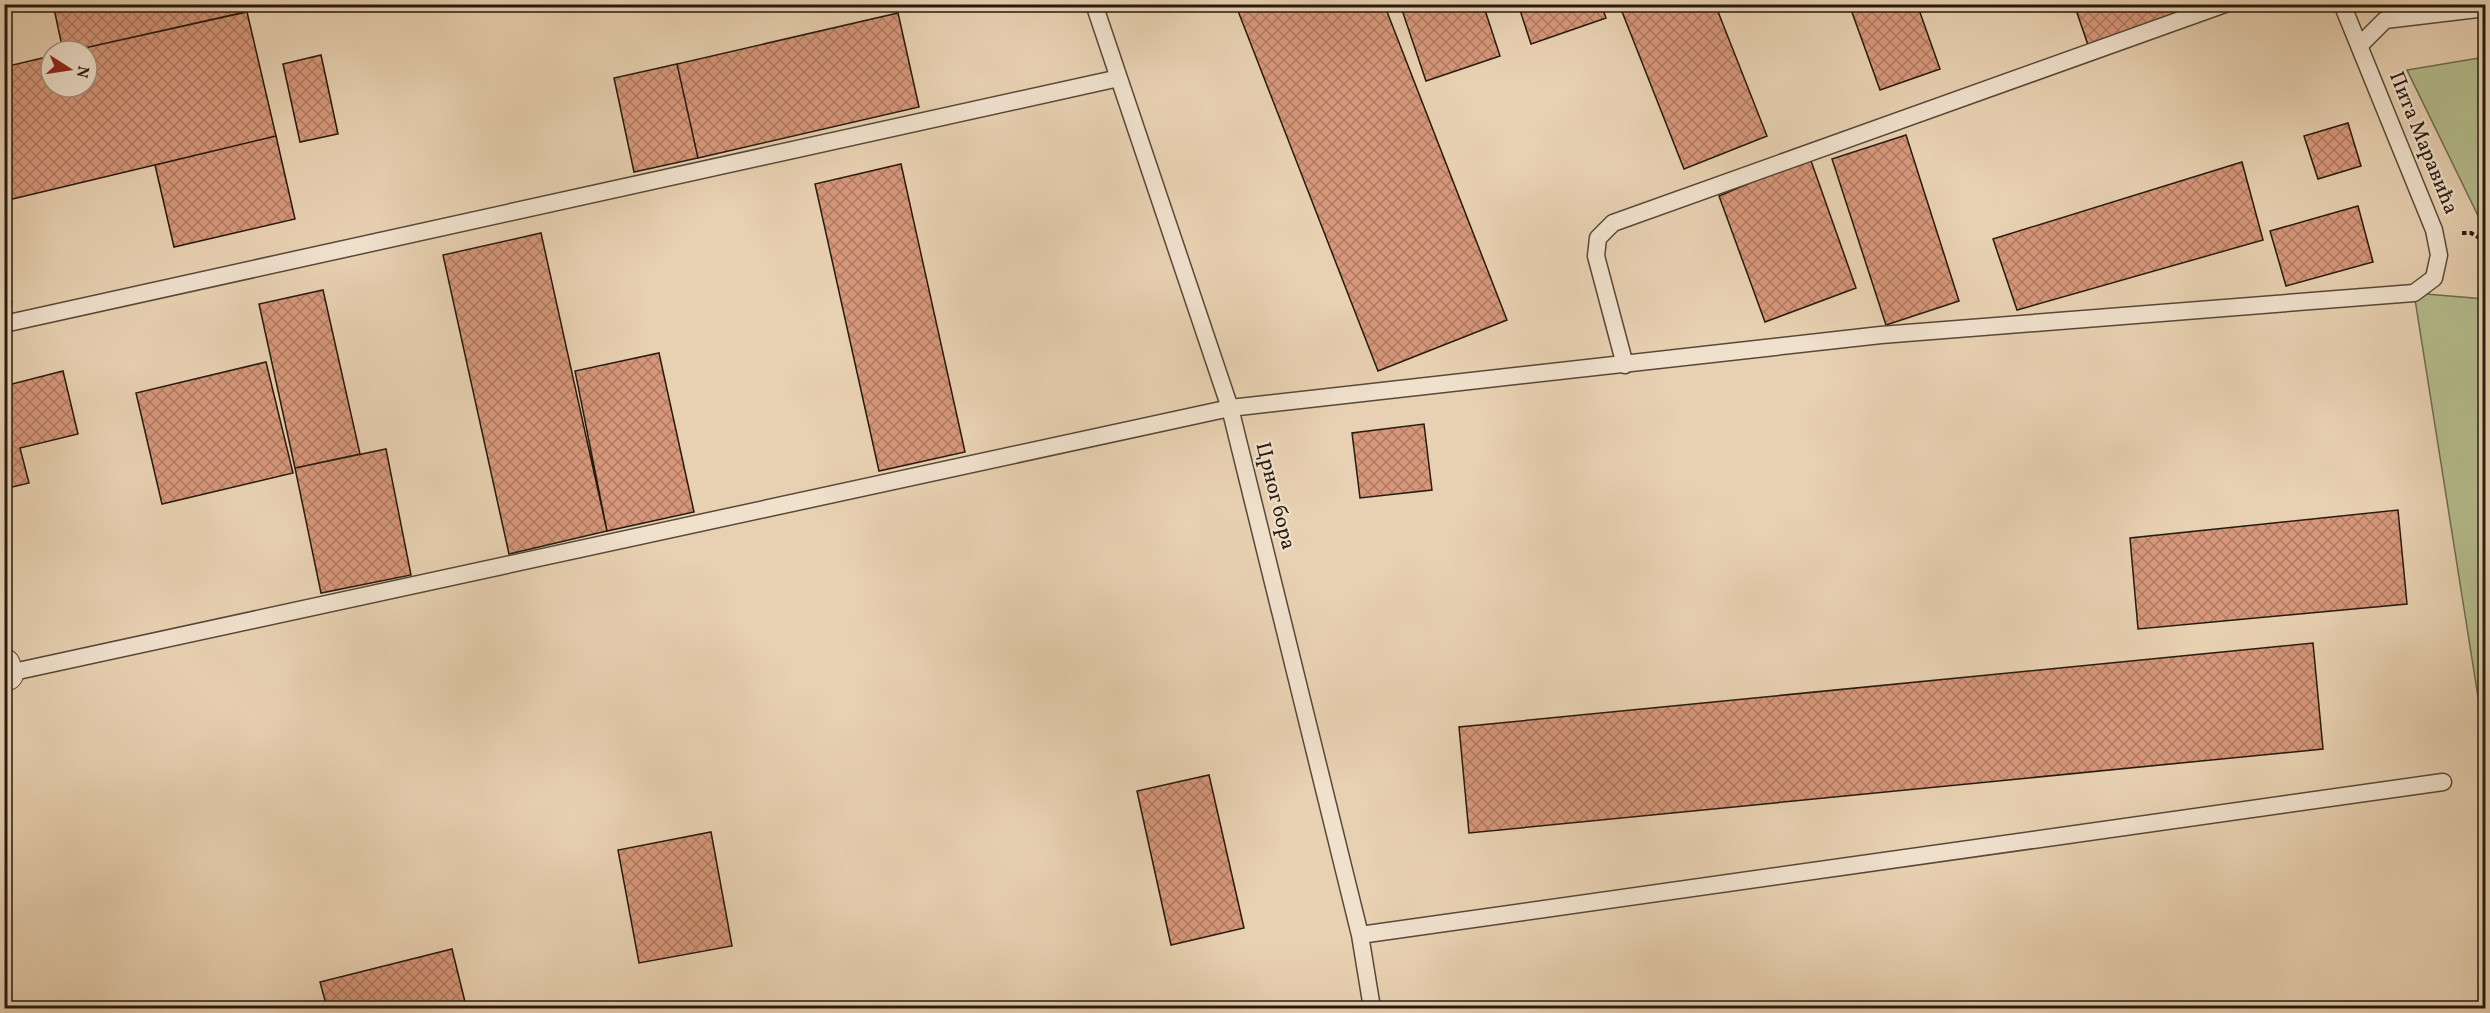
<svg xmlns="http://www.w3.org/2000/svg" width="2490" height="1013" font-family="Vollkorn,serif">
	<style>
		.green { fill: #b5bc8d; stroke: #6e6b4e; stroke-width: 1.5 }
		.building { fill: url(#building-cross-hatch); stroke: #271a0e; stroke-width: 1.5 }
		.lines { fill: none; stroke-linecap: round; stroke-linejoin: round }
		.lane-casing { stroke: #574837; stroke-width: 19 }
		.street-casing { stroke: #574837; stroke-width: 34 }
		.path { stroke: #271a0e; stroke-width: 4; stroke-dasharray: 4.5 3; stroke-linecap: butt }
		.lane { stroke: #f0e1cd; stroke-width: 16 }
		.street { stroke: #f0e1cd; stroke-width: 32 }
		.labels { text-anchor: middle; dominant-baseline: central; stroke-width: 4.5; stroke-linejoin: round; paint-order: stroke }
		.street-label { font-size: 21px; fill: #271a0e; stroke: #f0e1cd }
	</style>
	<defs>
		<pattern id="building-cross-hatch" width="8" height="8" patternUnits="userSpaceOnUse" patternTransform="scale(1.5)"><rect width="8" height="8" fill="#d6977a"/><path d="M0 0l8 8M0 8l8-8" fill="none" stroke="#ae7a62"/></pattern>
	</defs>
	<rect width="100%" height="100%" fill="#e8d1b2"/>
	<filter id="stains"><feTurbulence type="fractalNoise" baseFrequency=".00333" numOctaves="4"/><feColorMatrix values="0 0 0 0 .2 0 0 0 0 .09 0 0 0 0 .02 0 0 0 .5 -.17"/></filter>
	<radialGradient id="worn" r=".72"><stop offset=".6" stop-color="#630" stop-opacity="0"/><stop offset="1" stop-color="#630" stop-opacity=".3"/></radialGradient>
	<path class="green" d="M2485 57H2486L2485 230 2407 70Z
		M2414 293 2485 299V741Z"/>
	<path class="building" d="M53 4H281L71 51H63Z
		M1254 4H1384L1507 320 1378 371 1238 11Z
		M1400 4H1483L1500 56 1426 81Z
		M1518 4H1601L1606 18 1531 44Z
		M1619 4H1715L1767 136 1684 169Z
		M1849 4H1917L1940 69 1880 90Z
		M2074 4H2200L2088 45Z
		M247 12 276 136 4 201V67L51 56V87H87V51H71Z
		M898 13 919 107 698 158 677 64Z
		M321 55 338 134 300 142 283 64Z
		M677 64 698 158 634 172 614 78Z
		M2348 123 2361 166 2318 179 2304 136Z
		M1906 135 1959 301 1886 325 1832 159Z
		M276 136 295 219 174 247 155 165Z
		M1810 158 1856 288 1765 322 1719 196Z
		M2242 162 2263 240 2017 310 1993 239Z
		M901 164 965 452 879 471 815 184Z
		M2358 206 2373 262 2286 286 2270 231Z
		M541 233 607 531 509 554 443 255Z
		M4 269 12 302 4 303Z
		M323 290 360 454 295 468 259 304Z
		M659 353 694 512 607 531 575 371Z
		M266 362 293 473 162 504 136 393Z
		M63 371 78 434 20 448 29 483 4 489V386Z
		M1424 424 1432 490 1360 498 1352 433Z
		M386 449 411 575 321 593 295 468Z
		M2398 510 2407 604 2138 629 2130 538Z
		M2313 643 2323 749 1469 833 1459 727Z
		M1209 775 1244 928 1171 945 1137 791Z
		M711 832 732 946 639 963 618 850Z
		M452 949 466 1006 456 1008H327L320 982Z"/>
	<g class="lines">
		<defs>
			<path id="lane" d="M1094 4 1230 408 1360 935 1372 1008
				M2359 46 2385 20 2486 8
				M4 324 1119 78
				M1625 365 1596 256 1598 238 1613 223 2225 4
				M4 674 1230 408 1881 335 2414 293 2434 278 2439 255 2434 230 2342 4
				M1360 935 2443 782"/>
			<path id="street" d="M4 665 7 674"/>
		</defs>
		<use href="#lane" class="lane-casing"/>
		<use href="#street" class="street-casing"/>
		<path class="path" d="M2462 233H2471L2486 242"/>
		<use href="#lane" class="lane"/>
		<use href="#street" class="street"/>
	</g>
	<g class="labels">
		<g class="street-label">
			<text transform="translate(2423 143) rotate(68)">Пита Маравића</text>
			<text transform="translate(1275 496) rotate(76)">Црног бора</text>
		</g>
	</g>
	<rect width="2490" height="1013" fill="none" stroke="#e8d1b2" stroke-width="24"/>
	<rect x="6" y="6" width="2478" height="1001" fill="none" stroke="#271a0e" stroke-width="3"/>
	<rect x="12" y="12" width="2466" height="989" fill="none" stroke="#271a0e" stroke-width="1.5"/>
	<g transform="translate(69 69) rotate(102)"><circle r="28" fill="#f0e1cd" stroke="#a09181" stroke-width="1.5"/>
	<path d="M0-4.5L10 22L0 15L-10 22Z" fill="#8f2418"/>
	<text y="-9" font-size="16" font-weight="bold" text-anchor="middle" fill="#271a0e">N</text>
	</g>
	<rect width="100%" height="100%" filter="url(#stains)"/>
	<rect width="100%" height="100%" fill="url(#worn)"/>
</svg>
